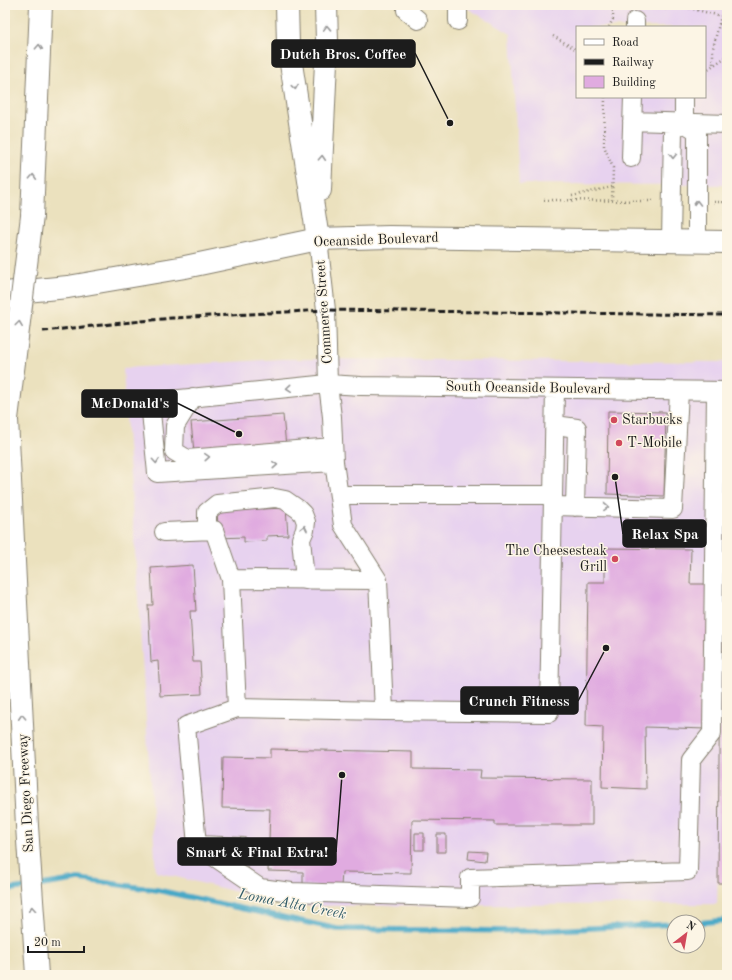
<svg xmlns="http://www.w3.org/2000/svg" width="732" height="980" font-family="'Old Standard TT',serif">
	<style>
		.built { fill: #e7d2ef; fill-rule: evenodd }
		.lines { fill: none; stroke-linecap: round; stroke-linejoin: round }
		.stream { stroke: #48a9c7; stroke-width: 5.5 }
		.building { fill: #e0abe0 }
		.minor-casing { stroke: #847e6d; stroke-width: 20 }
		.major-casing { stroke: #847e6d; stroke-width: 24 }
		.highway-casing { stroke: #847e6d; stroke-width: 24 }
		.path { stroke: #847e6d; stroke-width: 2.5; stroke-dasharray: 1 3; stroke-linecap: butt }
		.minor { stroke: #fff; stroke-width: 18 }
		.major { stroke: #fff; stroke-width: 22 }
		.highway { stroke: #fff; stroke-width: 22 }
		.rail { stroke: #1c1c1c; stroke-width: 3; stroke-dasharray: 6 3; stroke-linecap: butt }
		.highway-bridge-casing { stroke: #847e6d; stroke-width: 24; stroke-linecap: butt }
		.highway-bridge { stroke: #fff; stroke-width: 22 }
		.oneway { stroke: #999 }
		.poi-dot { fill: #d1495b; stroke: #fcf5e5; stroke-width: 1.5 }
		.labels { text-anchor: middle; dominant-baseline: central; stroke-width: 3; stroke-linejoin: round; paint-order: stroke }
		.street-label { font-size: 14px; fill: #1c1c1c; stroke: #fcf5e5 }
		.poi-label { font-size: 14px; fill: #1c1c1c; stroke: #fcf5e5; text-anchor: start }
		.water-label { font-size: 15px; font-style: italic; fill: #305b69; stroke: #fcf5e5 }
		.leader { fill: none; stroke: #1c1c1c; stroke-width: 1.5 }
		.callout-dot { fill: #1c1c1c; stroke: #fcf5e5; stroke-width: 1.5 }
		.callout { fill: #1c1c1c; stroke: #1c1c1c; stroke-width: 1.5 }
		.callout-label { font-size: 15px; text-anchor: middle; font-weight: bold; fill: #fff }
	</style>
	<rect width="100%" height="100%" fill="#fcf5e5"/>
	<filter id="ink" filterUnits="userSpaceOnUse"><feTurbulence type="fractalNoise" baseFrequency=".025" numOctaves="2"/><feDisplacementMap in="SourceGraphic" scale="8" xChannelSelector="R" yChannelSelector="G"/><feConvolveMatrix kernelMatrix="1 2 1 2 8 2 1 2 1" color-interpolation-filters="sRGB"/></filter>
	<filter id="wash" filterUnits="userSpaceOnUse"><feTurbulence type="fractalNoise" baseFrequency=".012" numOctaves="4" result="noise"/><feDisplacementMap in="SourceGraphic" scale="16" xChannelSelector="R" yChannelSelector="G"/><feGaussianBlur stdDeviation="0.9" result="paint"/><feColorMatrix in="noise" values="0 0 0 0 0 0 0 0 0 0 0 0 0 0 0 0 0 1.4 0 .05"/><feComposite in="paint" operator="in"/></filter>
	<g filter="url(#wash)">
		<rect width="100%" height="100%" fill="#ebe1be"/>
		<path class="built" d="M462 5H727V185L519 184 511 34ZM577 27H705V97H577Z
			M283 359 727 362V475L717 904 295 906 156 872 123 368Z"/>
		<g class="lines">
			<path class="stream" d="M36 886 79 879 157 890 337 929 531 931 674 924
				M5 890 27 887
				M698 923 727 920"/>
		</g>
		<g id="blocks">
			<path class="building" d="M608 411 666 412 664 496 607 494Z
				M283 415 286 447 194 452 191 422Z
				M262 504V509L286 508 288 535 267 536V541L244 542V537L219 538 217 512Z
				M605 548 691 549 690 584H708L706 729 645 727 646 789 602 787 603 727 586 726 588 582H605Z
				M193 565 196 611H190L193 662H200L202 694 160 696 158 661 151 662 148 605H153L151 568Z
				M720 635H725V670H727V883H718Z
				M270 749 413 752V769L481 770 480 778 592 779V825H495V821L412 820 411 873 342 872 341 886 303 885V872L268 871 270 809 222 808 223 757 270 758Z
				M415 833H424V850H415Z
				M437 834H446V852H437Z
				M469 851 486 852 485 861 468 859Z"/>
		</g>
	</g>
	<g filter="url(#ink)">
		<use href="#blocks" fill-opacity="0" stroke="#847e6d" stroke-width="1"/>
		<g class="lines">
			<defs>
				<path id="minor" d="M406 5V10L418 20
					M458 21V5
					M635 27V21
					M632 121 727 124
					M684 123 697 131V242
					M684 123V97
					M631 158 633 97
					M318 239 326 310 328 384 332 417 334 462 343 525 378 580 384 711 549 713 555 389
					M671 241 673 129 684 123
					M193 397 175 426 174 451 187 459 333 447
					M555 425 577 428 575 507
					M334 462 157 473 150 402 328 384 361 386 727 391
					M339 495H553
					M553 506 673 509 679 391
					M207 530V512L217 504 275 498 285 500 298 509 303 514 306 522 305 530 301 539 305 580
					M164 532 214 530 231 579
					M378 580 231 579 237 708 384 711
					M237 708 186 726 197 845 243 847
					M197 845 260 888 292 892 470 898V878L688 871 691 760 712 733 716 391"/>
				<path id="major" d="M5 293 68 287 185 267 318 239 389 237 727 242"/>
				<path id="highway" d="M287 5 288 44 318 239
					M320 190 327 41 326 5
					M32 216 41 5
					M5 399 7 419 27 826 37 975"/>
			</defs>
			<use href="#minor" class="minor-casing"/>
			<use href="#major" class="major-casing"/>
			<use href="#highway" class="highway-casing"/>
			<path class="path" d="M526 5 613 7
				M678 5 721 16 713 48V65
				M649 8 668 9V5
				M719 24 727 25
				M609 27 613 19V7L624 8
				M553 36 577 50
				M705 71 726 57
				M605 97 604 146 613 168 612 200
				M544 200 653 201
				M572 200V196L612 187
				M714 202H727"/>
			<use href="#minor" class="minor"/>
			<use href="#major" class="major"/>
			<use href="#highway" class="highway"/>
			<path class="rail" d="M43 331 172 318 326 310 727 315"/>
			<defs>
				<path id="highway-bridge" d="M7 419 32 216"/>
			</defs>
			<use href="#highway-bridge" class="highway-bridge-casing"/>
			<use href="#highway-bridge" class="highway-bridge"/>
		</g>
		<defs><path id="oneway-chevron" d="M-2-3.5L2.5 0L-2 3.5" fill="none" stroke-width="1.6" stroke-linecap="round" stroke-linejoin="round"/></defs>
		<g class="oneway">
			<use href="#oneway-chevron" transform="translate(327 28) rotate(-92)"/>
			<use href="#oneway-chevron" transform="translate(39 47) rotate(-87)"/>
			<use href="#oneway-chevron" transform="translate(295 87) rotate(81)"/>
			<use href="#oneway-chevron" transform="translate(673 156) rotate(91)"/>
			<use href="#oneway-chevron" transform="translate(322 158) rotate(-87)"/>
			<use href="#oneway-chevron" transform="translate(33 177) rotate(-87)"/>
			<use href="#oneway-chevron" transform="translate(697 203) rotate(-90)"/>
			<use href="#oneway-chevron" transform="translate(19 324) rotate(-83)"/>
			<use href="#oneway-chevron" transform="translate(289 388) rotate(175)"/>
			<use href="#oneway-chevron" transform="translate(207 457) rotate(-4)"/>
			<use href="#oneway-chevron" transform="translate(156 461) rotate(85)"/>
			<use href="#oneway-chevron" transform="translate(275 465) rotate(-4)"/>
			<use href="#oneway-chevron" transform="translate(606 507) rotate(1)"/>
			<use href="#oneway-chevron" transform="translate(304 528) rotate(-78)"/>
			<use href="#oneway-chevron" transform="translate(22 717) rotate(-93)"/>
			<use href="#oneway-chevron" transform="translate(32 909) rotate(-94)"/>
		</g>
	</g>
	<g class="poi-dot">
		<circle cx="614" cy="420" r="4"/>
		<circle cx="619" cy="443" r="4"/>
		<circle cx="615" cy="559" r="4"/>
	</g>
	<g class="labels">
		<g class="street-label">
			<text transform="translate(376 240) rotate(-2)">Oceanside Boulevard</text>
			<text transform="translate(324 312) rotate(-94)">Commerce Street</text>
			<text transform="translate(528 388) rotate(1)">South Oceanside Boulevard</text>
			<text transform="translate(26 793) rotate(-93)">San Diego Freeway</text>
		</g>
		<g class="poi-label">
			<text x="622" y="420">Starbucks</text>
			<text x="627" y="443">T-Mobile</text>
			<text x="607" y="551" text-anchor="end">The Cheesesteak<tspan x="607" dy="16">Grill</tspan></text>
		</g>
		<g class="water-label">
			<text transform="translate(292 905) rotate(11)">Loma Alta Creek</text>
		</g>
	</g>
	<path class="leader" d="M450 123L415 53M239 434L177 403M615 477L623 534M606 648L578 701M342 775L336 852"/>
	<g class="callout-dot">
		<circle cx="450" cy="123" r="4"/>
		<circle cx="239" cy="434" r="4"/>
		<circle cx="615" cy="477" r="4"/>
		<circle cx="606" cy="648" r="4"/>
		<circle cx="342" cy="775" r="4"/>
	</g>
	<g class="callout">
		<rect x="272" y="40" width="143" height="27" rx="4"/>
		<rect x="82" y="390" width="95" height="27" rx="4"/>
		<rect x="623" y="520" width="83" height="27" rx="4"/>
		<rect x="461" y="687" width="117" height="27" rx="4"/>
		<rect x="178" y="838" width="158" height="27" rx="4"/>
	</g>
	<g class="callout-label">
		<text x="343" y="59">Dutch Bros. Coffee</text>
		<text x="130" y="408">McDonald's</text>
		<text x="665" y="539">Relax Spa</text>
		<text x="519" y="706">Crunch Fitness</text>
		<text x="257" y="857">Smart &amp; Final Extra!</text>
	</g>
	<rect width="732" height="980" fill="none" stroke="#fcf5e5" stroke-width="20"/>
	<rect x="576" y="26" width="130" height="72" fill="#fcf5e5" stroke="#a29e95"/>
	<rect x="584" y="39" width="20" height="6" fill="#ffffff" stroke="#a29e95"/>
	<text x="612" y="46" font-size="12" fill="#1c1c1c">Road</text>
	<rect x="584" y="59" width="20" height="6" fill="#1c1c1c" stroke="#a29e95"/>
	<text x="612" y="66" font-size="12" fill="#1c1c1c">Railway</text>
	<rect x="584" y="76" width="20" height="12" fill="#e0abe0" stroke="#a29e95"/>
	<text x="612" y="86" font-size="12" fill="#1c1c1c">Building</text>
	<g transform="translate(686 934) rotate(31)"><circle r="19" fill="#fcf5e5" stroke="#a29e95"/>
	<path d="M0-3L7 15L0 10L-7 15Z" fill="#d1495b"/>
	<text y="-6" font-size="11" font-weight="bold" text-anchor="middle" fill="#1c1c1c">N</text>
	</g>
	<path d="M28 946v6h56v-6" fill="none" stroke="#1c1c1c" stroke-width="2"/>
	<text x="34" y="946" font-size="12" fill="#1c1c1c" stroke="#fcf5e5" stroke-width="3" paint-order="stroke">20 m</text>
</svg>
